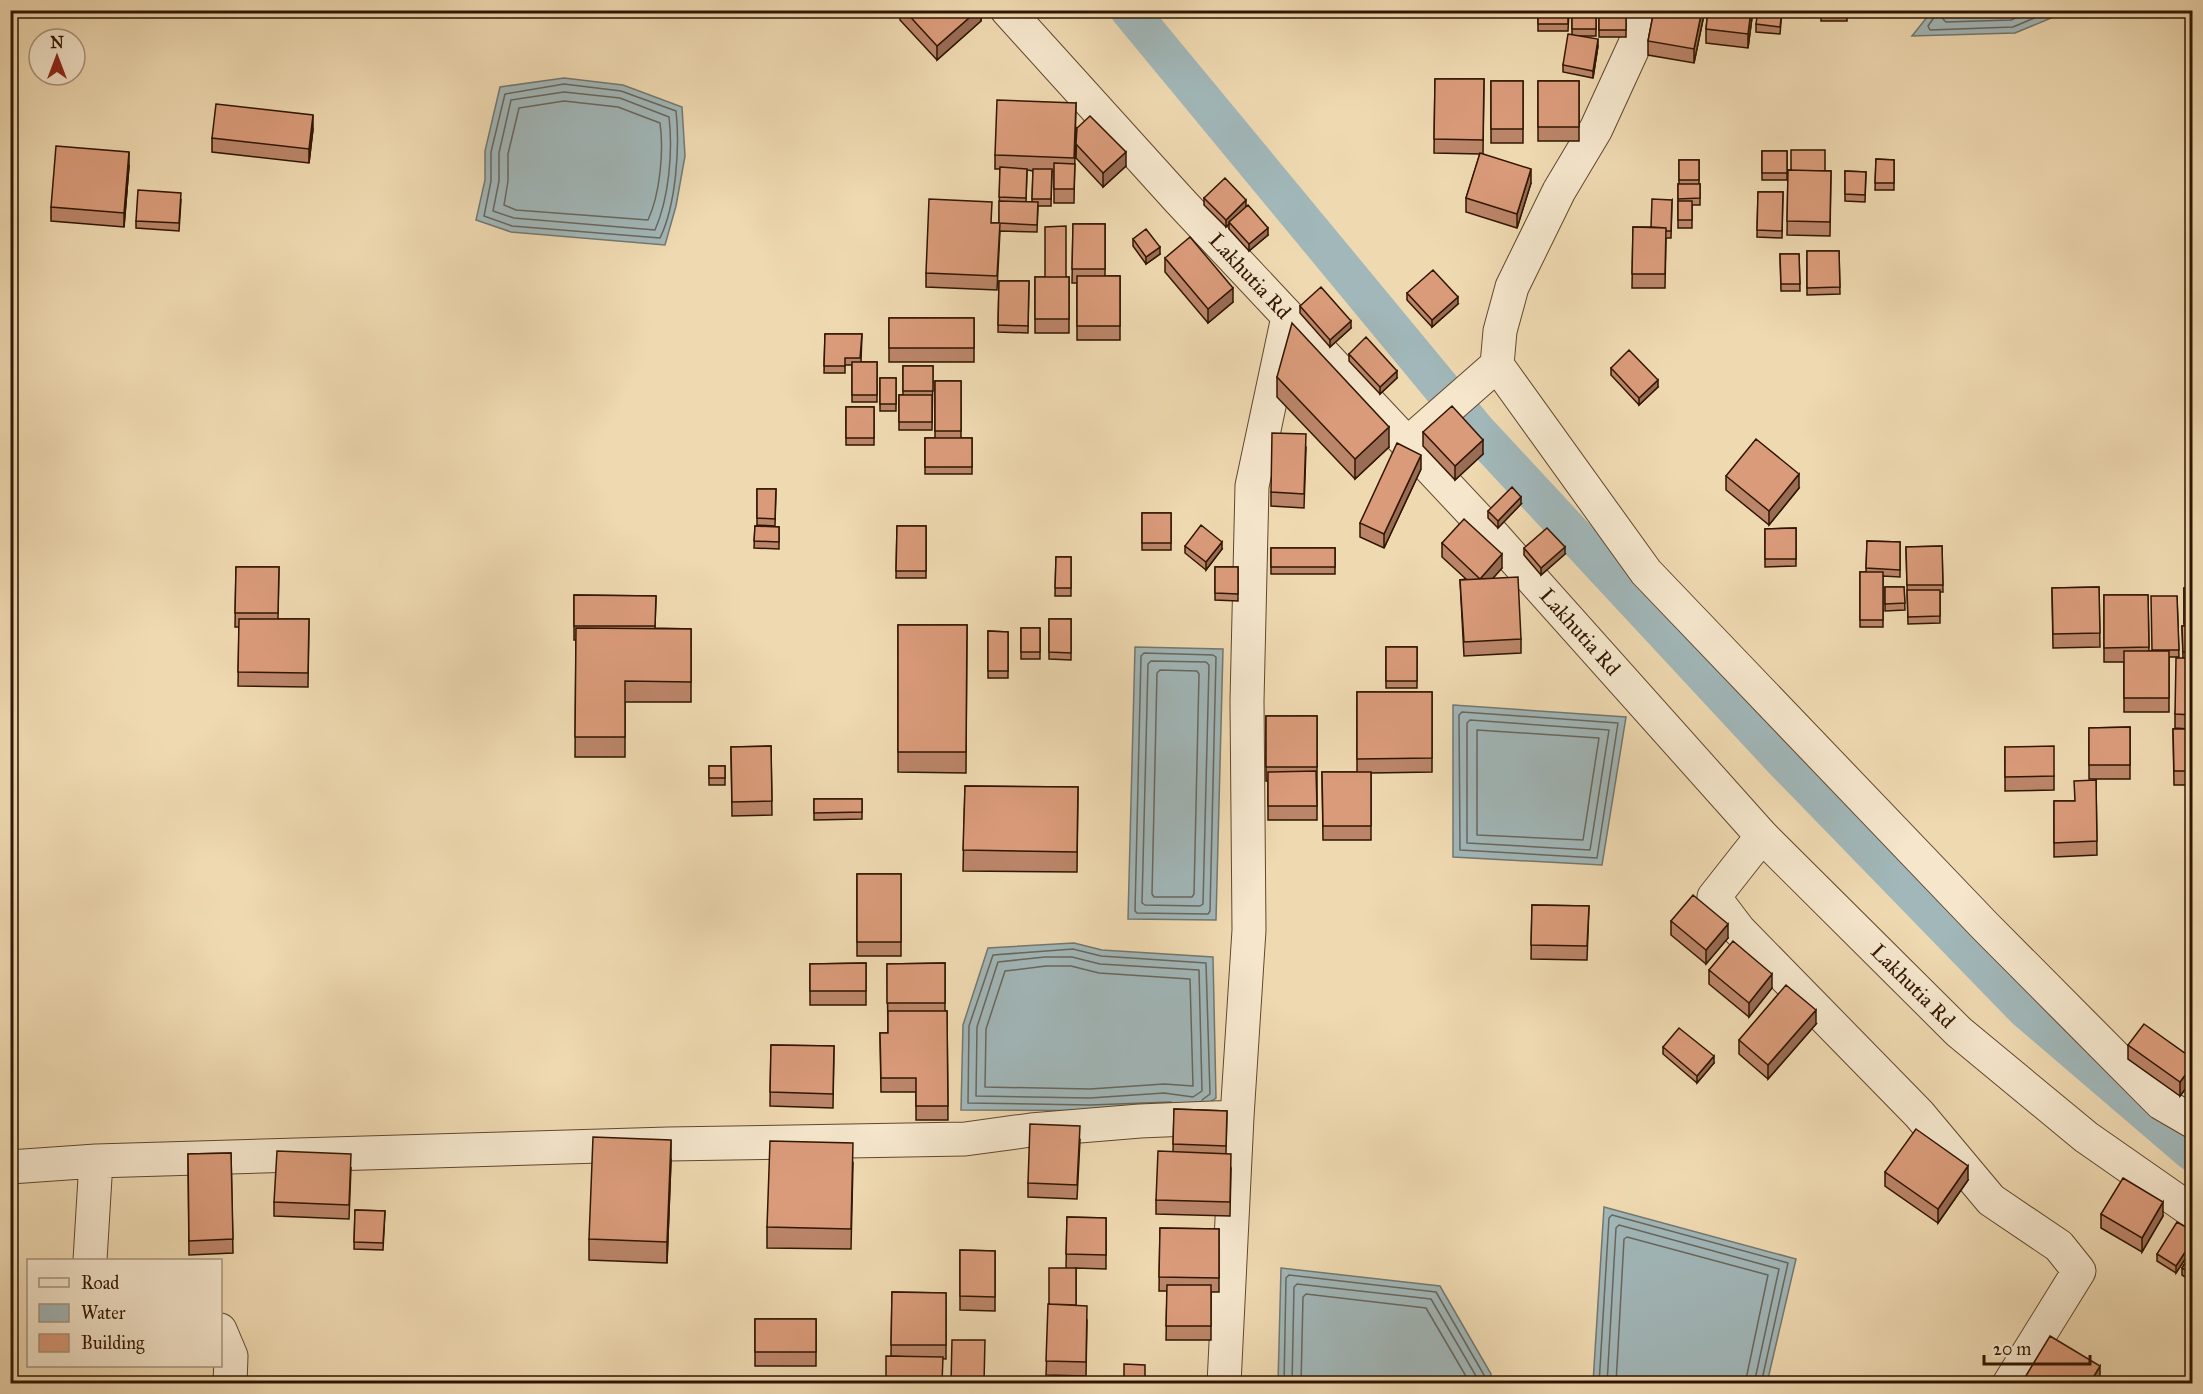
<svg xmlns="http://www.w3.org/2000/svg" width="2203" height="1394" font-family="'IM FELL Great Primer',serif">
	<style>
		.water { fill: #a1b7b9; stroke: #74776f; stroke-width: 1.5 }
		.lines { fill: none; stroke-linecap: round; stroke-linejoin: round }
		.shore { stroke: #69665d; stroke-width: 1.5 }
		.canal { stroke: #a1b7b9; stroke-width: 38 }
		.minor-casing { stroke: #60472d; stroke-width: 35 }
		.minor { stroke: #f5e6cc; stroke-width: 33 }
		.wall { fill: #bb8569; stroke: #311601; stroke-width: 1.5; fill-rule: evenodd }
		.shaded-wall { fill: #996c55; stroke: #311601; stroke-width: 1.5 }
		.building { fill: #da9b7a; stroke: #311601; stroke-width: 1.5 }
		.labels { text-anchor: middle; dominant-baseline: central; stroke-width: 6; stroke-linejoin: round; paint-order: stroke }
		.street-label { font-size: 21px; fill: #311601; stroke: #f5e6cc }
	</style>
	<rect width="100%" height="100%" fill="#efd9b1"/>
	<filter id="stains"><feTurbulence type="fractalNoise" baseFrequency=".00333" numOctaves="4"/><feColorMatrix values="0 0 0 0 .2 0 0 0 0 .09 0 0 0 0 .02 0 0 0 .5 -.17"/></filter>
	<radialGradient id="worn" r=".72"><stop offset=".6" stop-color="#630" stop-opacity="0"/><stop offset="1" stop-color="#630" stop-opacity=".3"/></radialGradient>
	<path class="water" d="M1932 11V10L2068 11 2015 33 1912 36Z
		M564 78 623 85 682 107 685 156 676 206 665 245 511 232 476 220 485 180V151L500 87Z
		M1135 647 1223 649 1216 920 1128 919Z
		M1453 705 1626 717 1602 865 1453 857Z
		M1074 943 1102 950 1213 957 1216 1098 1197 1111 961 1110 963 1025 988 948Z
		M1604 1207 1796 1259 1767 1383H1593Z
		M1281 1268 1440 1286 1491 1374 1490 1383H1278Z"/>
	<g class="lines">
		<path class="shore" d="M1936 10 1935 16 1928 26 1930 30 2013 27 2053 10
			M1944 10 1943 19 1946 22 2011 20 2034 10
			M564 84 621 91 676 111C680 147 676 205 660 238L512 226 484 216 491 181V152L505 94Z
			M564 92 620 98 669 117C673 151 669 198 655 230L514 218 493 211 499 181V153L511 100Z
			M564 101 618 107 660 123C664 151 660 194 648 220L516 210 504 205 508 181V154L519 108Z
			M1144 653 1213 655 1216 657 1210 911 1208 914 1137 913 1135 911 1141 656Z
			M1151 661 1206 662 1209 665 1203 904 1200 906 1145 905 1142 903 1148 664Z
			M1160 670 1197 671 1199 674 1194 894 1192 897H1154L1152 894 1157 673Z
			M1462 712 1618 723 1597 858 1460 850 1459 715Z
			M1470 720 1609 730 1590 850 1467 843V723Z
			M1477 730 1599 738 1583 840 1477 835Z
			M1045 957H1072L1100 964 1199 970 1202 1091 1193 1097 1164 1093 1090 1098 976 1096 977 1027 998 962Z
			M1046 966H1071L1099 973 1190 979 1193 1086 1164 1084 1090 1089 985 1087 986 1029 1005 971Z
			M1171 1102 1090 1105 968 1103 969 1026 993 955 1073 949 1101 956 1206 963 1210 1094 1202 1100
			M1284 1384 1286 1278 1289 1275 1436 1292 1484 1375V1384
			M1292 1384 1294 1287 1297 1284 1431 1299 1476 1376 1477 1384
			M1301 1384 1303 1297 1306 1294 1426 1308 1467 1378 1468 1384
			M1599 1384 1609 1218 1612 1215 1788 1263 1761 1384
			M1607 1384 1616 1228 1619 1225 1779 1269 1754 1384
			M1616 1384 1624 1239 1627 1237 1768 1275 1745 1384"/>
		<path class="canal" d="M1129 10 1478 432 1783 760 2025 1009 2192 1152"/>
		<defs>
			<path id="minor" d="M1007 10 1179 200 1493 535 1762 836 1959 1032 2086 1137 2192 1211
				M1645 10 1640 33 1596 129 1559 191 1512 287 1500 331 1497 365 1646 572 1985 926 2161 1103 2192 1121
				M1407 444 1497 365
				M1762 836 1714 897 1739 930 1919 1114 1991 1200 2059 1246 2079 1271 2009 1384
				M1237 1117 1249 930 1247 701 1252 486 1288 317
				M10 1167 96 1161
				M90 1260 96 1161 668 1144 965 1139 1031 1130 1140 1121 1237 1117 1224 1384
				M220 1330 231 1356 230 1384"/>
		</defs>
		<use href="#minor" class="minor-casing"/>
		<use href="#minor" class="minor"/>
	</g>
	<path class="wall" d="M900 10H981V21L937 60 900 20Z
		M1458 10H1487V14L1458 12Z
		M1538 10H1569L1568 31H1538Z
		M1572 10H1596V36H1578L1598 46 1593 78 1563 72V65L1572 34Z
		M1599 10H1626V37H1599Z
		M1654 10H1705L1694 63 1648 55V41Z
		M1708 10H1753L1748 48 1706 43V29Z
		M1782 10 1780 34 1756 32V24Z
		M1821 10H1847V21H1821Z
		M1435 79H1484L1483 154 1531 183 1517 228 1466 212V198L1480 154 1434 153Z
		M1491 81H1523V143H1491Z
		M1538 81H1579V141H1538Z
		M1076 103 1074 203H1054V171H1052L1051 206H1038L1037 232 1000 231 997 290 926 287V273L992 223H999L1000 169H995V155ZM1027 170 1033 171 1032 202H1026Z
		M1077 128 1126 166 1103 187 1076 158Z
		M313 129 309 163 212 152V138Z
		M1762 151H1787V180H1762Z
		M1876 159 1894 160V190H1875Z
		M1679 160H1699V184H1700V205H1692V228H1678V184H1679Z
		M129 166 124 227 51 221V207Z
		M1788 170 1831 171 1830 236 1787 235Z
		M1845 171 1866 172 1865 202 1845 201Z
		M1758 192H1783L1782 238 1757 237Z
		M1204 198 1268 235 1249 251 1229 229V224L1226 227 1204 205Z
		M181 200 179 231 136 228V221Z
		M1672 200 1671 238H1666L1665 288H1632L1633 227H1651Z
		M1073 224H1105V276H1120V340H1077V283H1072Z
		M1133 239 1160 254 1146 264 1133 246Z
		M1807 251H1839L1840 294 1807 295Z
		M1780 254H1799L1800 291H1781Z
		M1165 258 1233 302 1208 323 1165 272Z
		M1035 277H1069V333H1035Z
		M999 281H1029L1028 333 998 332Z
		M1407 293 1458 304 1432 327 1407 300Z
		M1300 306 1351 328 1330 347 1300 313Z
		M889 318H974V362H889Z
		M825 334H862L861 362H877V402H852V365H845V373H824Z
		M1349 354 1397 378 1380 394 1349 361Z
		M903 366H933L932 430H899V395H903Z
		M1611 368 1658 387 1639 405 1611 375Z
		M1277 377 1389 447 1355 479 1277 397Z
		M880 378H896V411H880Z
		M935 381H961V438H972V474H925V438H935Z
		M846 407H874V445H846Z
		M1423 432 1483 454 1455 480 1423 446Z
		M1306 448 1304 508 1271 506V492Z
		M1421 469 1384 548 1360 537V523Z
		M1726 476 1799 488 1769 525 1726 490Z
		M757 489H776L775 526 757 525Z
		M1521 504 1498 528 1488 518V511Z
		M1142 513H1171V550H1142Z
		M755 526 779 527V549L754 548Z
		M897 526H926V578H896Z
		M1796 528V566L1765 567V529Z
		M1867 541 1900 542V577L1883 576V627H1860V572H1866Z
		M1442 543 1502 568 1493 578 1521 639V653L1464 656 1460 580 1466 579 1442 557Z
		M1185 546 1222 549 1206 570 1185 553Z
		M1942 546 1943 592H1940V623L1908 624 1906 547Z
		M1271 548H1335V574H1271Z
		M1524 548 1565 554 1541 575 1524 555Z
		M1056 557H1071V596H1055Z
		M236 567H279L278 619H309L308 687 238 686 239 627H235Z
		M1215 567H1238V601L1215 600Z
		M1885 587H1904L1905 610 1885 611Z
		M2099 587 2100 647 2053 648 2052 588Z
		M2184 588H2193V785H2174L2173 729H2189L2175 728V714L2183 658 2182 626H2184Z
		M574 595 656 596 655 628 691 629V702H625V757H575L576 640H574Z
		M2104 595H2148L2149 651H2152L2177 596 2179 657H2169V712H2124V662H2104Z
		M1049 619H1071V660L1049 659Z
		M898 625H967L966 773 898 772Z
		M1021 628H1040V659H1021Z
		M988 631 1008 632V678H988Z
		M1386 647H1417V688H1386Z
		M1357 692H1432V772L1371 773V840H1323L1322 772H1357Z
		M1266 716H1317V820H1268V781H1266Z
		M2130 727V779H2089V728Z
		M771 746 772 815 732 816 731 747Z
		M2005 747 2054 776V790L2005 791Z
		M709 766H725V785H709Z
		M2096 780 2097 855 2054 857V801H2075Z
		M965 786 1078 787 1077 872 963 871Z
		M814 799H862V819L814 820Z
		M857 874H901V956H857Z
		M1532 905 1589 906 1587 960 1531 959Z
		M1671 921 1728 938 1706 964 1671 935Z
		M866 963V1005H810V964Z
		M945 963V1011H947L948 1120H916V1092H881L880 1033H888L887 964Z
		M1709 970 1772 988 1749 1017 1709 984Z
		M1816 1024 1768 1079 1739 1054V1040Z
		M771 1045 834 1046 833 1108 770 1106Z
		M2128 1045 2193 1059V1079L2180 1096 2128 1059Z
		M1663 1047 1714 1063 1697 1083 1663 1054Z
		M1174 1109 1227 1111 1226 1154 1231 1168 1230 1216 1156 1214V1200L1173 1152Z
		M1080 1140 1077 1199 1028 1197V1183Z
		M231 1153 233 1253 189 1255 188 1154Z
		M671 1160 667 1263 589 1260V1239Z
		M853 1163 851 1249 767 1248V1227Z
		M351 1168 349 1219 274 1216V1202Z
		M1885 1172 1968 1180 1938 1223 1885 1186Z
		M355 1210 385 1211 383 1250 354 1249Z
		M2101 1214 2163 1216 2142 1252 2101 1228Z
		M1067 1217 1106 1218V1269L1076 1268V1305L1087 1320 1086 1376 1046 1375 1049 1304 1066 1268Z
		M1160 1228 1219 1229V1292H1211V1340H1166L1167 1291H1159Z
		M2193 1231V1247L2176 1273 2157 1261V1254Z
		M960 1250 995 1251V1311L960 1310Z
		M2193 1251V1282L2182 1275V1268Z
		M892 1292 946 1293V1359L891 1356Z
		M755 1319H816V1366H755Z
		M2024 1379 2100 1380 2098 1383H2024Z"/>
	<path class="shaded-wall" d="M978 10H981V21L937 60V46Z
		M1702 10H1705L1694 63V49Z
		M1751 10H1753L1748 48V34Z
		M1598 39V46L1593 78V71Z
		M313 115V129L309 163V149Z
		M129 152V166L124 227V213Z
		M1126 152V166L1103 187V173Z
		M1531 169V183L1517 228V214Z
		M1246 200V208L1229 222V224L1226 227V220Z
		M1268 228V235L1249 251V244Z
		M1160 247V254L1146 264V257Z
		M1233 288V302L1208 323V309Z
		M1458 297V304L1432 327V320Z
		M1351 321V328L1330 347V340Z
		M1397 371V378L1380 394V387Z
		M1658 380V387L1639 405V398Z
		M1389 427V447L1355 479V459Z
		M1483 440V454L1455 480V466Z
		M1421 455V469L1384 548V534Z
		M1799 474V488L1769 525V511Z
		M1521 497V504L1498 528V521Z
		M1222 542V549L1206 570V562Z
		M1565 547V554L1541 575V568Z
		M1502 554V568L1480 593V579Z
		M1728 924V938L1706 964V950Z
		M1772 974V988L1749 1017V1003Z
		M1816 1010V1024L1768 1079V1065Z
		M1714 1056V1063L1697 1083V1076Z
		M2193 1065V1079L2180 1096V1082Z
		M671 1140V1160L667 1263V1242Z
		M1968 1166V1180L1938 1223V1209Z
		M2163 1202V1216L2142 1252V1238Z
		M2193 1240V1247L2176 1273V1266Z
		M2100 1366V1380L2098 1383H2090Z"/>
	<path class="building" d="M904 10H978L937 46Z
		M1538 10H1568V24H1538Z
		M1572 10H1596V29H1572Z
		M1599 10H1626V30H1599Z
		M1654 10H1702L1694 49 1648 41Z
		M1708 10H1751L1748 34 1706 29Z
		M1758 10H1782L1780 27 1756 24Z
		M1821 10H1847V14H1821Z
		M1568 34 1598 39 1593 71 1563 65Z
		M1435 79H1484L1483 140 1434 139Z
		M1491 81H1523V129H1491Z
		M1538 81H1579V127H1538Z
		M997 100 1076 103 1074 158 995 155Z
		M216 104 313 115 309 149 212 138Z
		M1090 116 1126 152 1103 173 1076 144 1077 128Z
		M56 146 129 152 124 213 51 207Z
		M1791 150H1825V171L1791 170Z
		M1762 151H1787V173H1762Z
		M1480 153 1531 169 1517 214 1466 198Z
		M1876 159 1894 160V183H1875Z
		M1679 160H1699V180H1679Z
		M1054 163 1075 164 1074 189H1054Z
		M1000 167 1027 169 1026 198 999 197Z
		M1033 169H1052L1051 199H1032Z
		M1788 170 1831 171 1830 222 1787 221Z
		M1845 171 1866 172 1865 195 1845 194Z
		M1225 178 1246 200 1226 220 1204 198Z
		M1678 184H1700V198L1678 199Z
		M138 190 181 193 179 223 136 221Z
		M1758 192H1783L1782 231 1757 230Z
		M929 199 992 202 991 223H1000L997 276 926 273Z
		M1652 199 1672 200 1671 231H1666V228L1651 227Z
		M999 201 1038 202 1037 225 999 223Z
		M1678 201H1692V220H1678Z
		M1248 205 1268 228 1249 244 1229 222Z
		M1073 224H1105V269H1072Z
		M1066 226V277H1045V227Z
		M1633 227 1666 228 1665 274H1632Z
		M1146 229 1160 247 1146 257 1133 239Z
		M1190 237 1233 288 1208 309 1165 258Z
		M1807 251H1839L1840 287 1807 288Z
		M1780 254H1799L1800 284H1781Z
		M1433 270 1458 297 1432 320 1407 293Z
		M1077 276H1120V326H1077Z
		M1035 277H1069V319H1035Z
		M999 281H1029L1028 326 998 325Z
		M1321 287 1351 321 1330 340 1300 306Z
		M889 318H974V348H889Z
		M1292 323 1389 427 1355 459 1277 377Z
		M825 334H862L860 358H845V366H824Z
		M1366 337 1397 371 1380 387 1349 354Z
		M1629 350 1658 380 1639 398 1611 368Z
		M852 362H877V395H852Z
		M903 366H933V391H903Z
		M880 378H896V404H880Z
		M935 381H961V431H935Z
		M899 395H932V422H899Z
		M1452 406 1483 440 1455 466 1423 432Z
		M846 407H874V438H846Z
		M1272 433 1306 434 1304 494 1271 492Z
		M925 438H972V467H925Z
		M1756 439 1799 474 1769 511 1726 476Z
		M1397 443 1421 455 1384 534 1360 523Z
		M1512 487 1521 497 1498 521 1488 511Z
		M757 489H776L775 519 757 518Z
		M1142 513H1171V543H1142Z
		M1464 519 1502 554 1480 579 1442 543Z
		M1201 525 1222 542 1206 562 1185 546Z
		M755 526 779 527V542L754 541Z
		M897 526H926V571H896Z
		M1547 528 1565 547 1541 568 1524 548Z
		M1796 528V559H1765V529Z
		M1867 541 1900 542V570L1866 568Z
		M1942 546 1943 585H1907L1906 547Z
		M1271 548H1335V567H1271Z
		M1056 557H1071V588H1055Z
		M236 567H279L278 613H235Z
		M1215 567H1238V594L1215 593Z
		M1860 572H1883V620H1860Z
		M1518 577 1521 639 1464 642 1460 580Z
		M1885 587H1904L1905 603 1885 604Z
		M2099 587 2100 633 2053 634 2052 588Z
		M2184 588H2193V623H2184Z
		M1907 590H1940V616L1908 617Z
		M574 595 656 596 655 626H574Z
		M2104 595H2148L2149 647 2104 648Z
		M2151 596H2177L2179 650H2152Z
		M239 619H309L308 673 238 672Z
		M1049 619H1071V653L1049 652Z
		M898 625H967L966 752H898Z
		M2182 626H2193V652H2183Z
		M576 628 691 629V682L625 681V737H575Z
		M1021 628H1040V652H1021Z
		M988 631 1008 632V671H988Z
		M1386 647H1417V681H1386Z
		M2124 651H2169V698H2124Z
		M2176 658H2193V715L2175 714Z
		M1357 692H1432V758L1357 759Z
		M1266 716H1317V767H1266Z
		M2130 727V765H2089V728Z
		M2173 729H2193V771H2174Z
		M771 746 772 801 732 802 731 747Z
		M2054 746V776L2005 777V747Z
		M709 766H725V778H709Z
		M1316 771 1317 806H1268V772Z
		M1322 772H1371V826H1323Z
		M2096 780 2097 841 2054 843V801H2075L2074 781Z
		M965 786 1078 787 1077 852 963 850Z
		M814 799H862V812L814 813Z
		M857 874H901V942H857Z
		M1693 895 1728 924 1706 950 1671 921Z
		M1532 905 1589 906 1587 946 1531 945Z
		M1733 941 1772 974 1749 1003 1709 970Z
		M866 963V991H810V964Z
		M945 963V1003H887V964Z
		M1786 985 1816 1010 1768 1065 1739 1040Z
		M888 1011H947L948 1106H916V1078H881L880 1033H888Z
		M2144 1024 2193 1059V1065L2180 1082 2128 1045Z
		M1679 1028 1714 1056 1697 1076 1663 1047Z
		M771 1045 834 1046 833 1094 770 1092Z
		M1174 1109 1227 1111 1226 1146 1173 1144Z
		M1030 1124 1080 1126 1077 1185 1028 1183Z
		M1916 1129 1968 1166 1938 1209 1885 1172Z
		M593 1137 671 1140 667 1242 589 1239Z
		M770 1141 853 1143 851 1229 767 1227Z
		M277 1151 351 1154 349 1205 274 1202Z
		M1158 1151 1231 1154 1230 1202 1156 1200Z
		M231 1153 233 1239 189 1241 188 1154Z
		M2123 1178 2163 1202 2142 1238 2101 1214Z
		M355 1210 385 1211 383 1243 354 1242Z
		M1067 1217 1106 1218V1255L1066 1254Z
		M2177 1222 2193 1231V1240L2176 1266 2157 1254Z
		M1160 1228 1219 1229V1278L1159 1277Z
		M960 1250 995 1251V1297L960 1296Z
		M2193 1251V1275L2182 1268Z
		M1049 1268H1076V1305L1049 1304Z
		M1167 1285H1211V1326H1166Z
		M892 1292 946 1293V1345H891Z
		M1048 1304 1087 1306 1086 1362 1046 1361Z
		M755 1319H816V1352H755Z
		M2050 1336 2100 1366 2090 1383H2032L2024 1379Z
		M952 1340H985L984 1383H951Z
		M886 1356 943 1357 942 1383H886Z
		M1124 1364 1145 1365V1383H1124Z
		M749 1377 813 1380V1383H749Z
		M1150 1380H1195V1383H1150Z"/>
	<g class="labels">
		<g class="street-label">
			<text transform="translate(1250 276) rotate(47)">Lakhutia Rd</text>
			<text transform="translate(1580 632) rotate(48)">Lakhutia Rd</text>
			<text transform="translate(1913 986) rotate(45)">Lakhutia Rd</text>
		</g>
	</g>
	<rect width="2203" height="1394" fill="none" stroke="#efd9b1" stroke-width="36"/>
	<rect x="12" y="12" width="2179" height="1370" fill="none" stroke="#311601" stroke-width="3"/>
	<rect x="18" y="18" width="2167" height="1358" fill="none" stroke="#311601" stroke-width="1.5"/>
	<rect x="27" y="1259" width="195" height="108" fill="#f5e6cc" stroke="#a7937b" stroke-width="1.5"/>
	<rect x="39" y="1278" width="30" height="9" fill="#f5e6cc" stroke="#a7937b" stroke-width="1.5"/>
	<text x="81" y="1289" font-size="18" fill="#311601">Road</text>
	<rect x="39" y="1304" width="30" height="18" fill="#a1b7b9" stroke="#a7937b" stroke-width="1.5"/>
	<text x="81" y="1319" font-size="18" fill="#311601">Water</text>
	<rect x="39" y="1334" width="30" height="18" fill="#da9b7a" stroke="#a7937b" stroke-width="1.5"/>
	<text x="81" y="1349" font-size="18" fill="#311601">Building</text>
	<g transform="translate(57 57)"><circle r="28" fill="#f5e6cc" stroke="#a7937b" stroke-width="1.5"/>
	<path d="M0-4.5L10 22L0 15L-10 22Z" fill="#8f2418"/>
	<text y="-9" font-size="16" font-weight="bold" text-anchor="middle" fill="#311601">N</text>
	</g>
	<path d="M1984 1355v9h106v-9" fill="none" stroke="#311601" stroke-width="3"/>
	<text x="1993" y="1355" font-size="18" fill="#311601" stroke="#f5e6cc" stroke-width="4.5" paint-order="stroke">20 m</text>
	<rect width="100%" height="100%" filter="url(#stains)"/>
	<rect width="100%" height="100%" fill="url(#worn)"/>
</svg>
